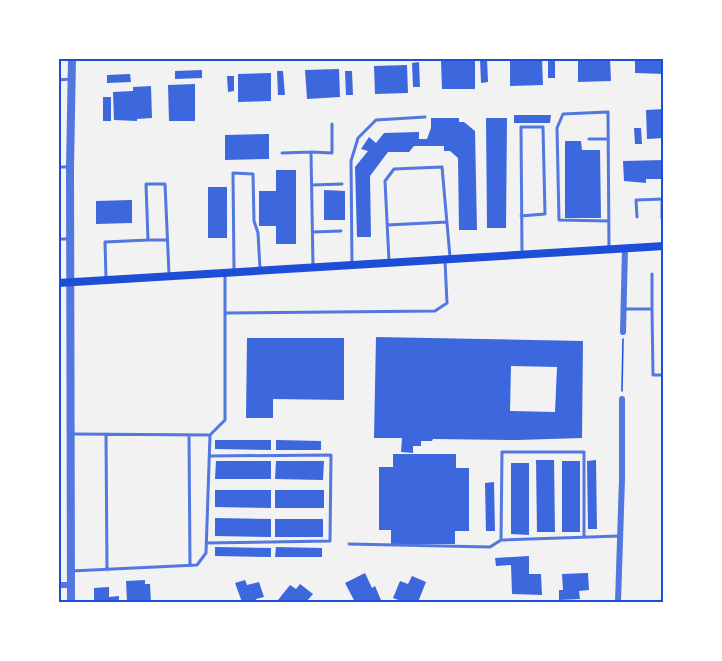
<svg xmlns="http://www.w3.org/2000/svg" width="722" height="661" font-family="'Fira Sans',sans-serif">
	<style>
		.building { fill: #3d67dc; fill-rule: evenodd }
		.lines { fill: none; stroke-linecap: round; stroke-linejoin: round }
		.path { stroke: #1d4ed8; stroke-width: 1.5 }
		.service { stroke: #5277de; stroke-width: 3 }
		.minor { stroke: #5277de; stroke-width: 6 }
		.tertiary { stroke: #5277de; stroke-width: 8 }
		.secondary { stroke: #1d4ed8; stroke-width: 8 }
		.neatline { fill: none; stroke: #1d4ed8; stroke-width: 2 }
	</style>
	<rect width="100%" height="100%" fill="#f2f2f2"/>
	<path class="building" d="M487 58 488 82 481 83 480 59Z
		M510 58H542L543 85 510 86Z
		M548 58H555V78H548Z
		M578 58H610L611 81 578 82Z
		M635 58H664V74L635 73Z
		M475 60V89H442L441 61Z
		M419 62 420 87H413L412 63Z
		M407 65 408 93 375 94 374 66Z
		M339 69 340 97 307 99 305 70Z
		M202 70V78L175 79V71Z
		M277 71H283L285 95H278Z
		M345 71H352L353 95H346Z
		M271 73V101L238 102V74Z
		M130 74 131 82 107 83V75Z
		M227 76H234V91L228 92Z
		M195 84V121H169L168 85Z
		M151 86 152 118 137 119V121L114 120 113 92 133 91V87Z
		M103 97H111V121H103Z
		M664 109V138L647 139 646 110Z
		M514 115H551L550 123H514Z
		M431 118H459V122H464L475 131 477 230H459L458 158 450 151H444V146H414L409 152H388L370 176 371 237H357L355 167 368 151 361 149 369 137 376 143 384 133 419 132V139H427L431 128Z
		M486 118H507L506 228H487Z
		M634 128H641L642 144H635Z
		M269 134V159L225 160V135Z
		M565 141H581L582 150H600L601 218H565Z
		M664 160V179H646V183L624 181 623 161Z
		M276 170H296V244H276V226H259V191H276Z
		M208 187H227V238H208Z
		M324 190 345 191V220H324Z
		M132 200V223L96 224V201Z
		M376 337 583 341 582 438 518 440 433 439 432 441H421V446H413V453L401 452 402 438H374ZM511 366 557 367 555 412 510 411Z
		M247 338H344V400L273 399V418H246Z
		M215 440H271V450L215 449Z
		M276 440 321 441V450H276Z
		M393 454H456V468H469V531H455V544H391V530H379V467H393Z
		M536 460H554L555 532H537Z
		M596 460 597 529H588L587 461Z
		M216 461H271V479H215Z
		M276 461H324L323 480 275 479Z
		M562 461H580V532H562Z
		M511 463H529V535L511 534Z
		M494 482 495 531H486L485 483Z
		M215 490H271V508L215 507Z
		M275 490H324V508H275Z
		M215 518 271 519V537L215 536Z
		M275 519H323V537H275Z
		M215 547 271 548V557L215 556Z
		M276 547 322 548V557H275Z
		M529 556V574H541L542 595 512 594 511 565 496 566 495 558Z
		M365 573 372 588 375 586 381 600 375 602H368L366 600 355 602 345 583Z
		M588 573 589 590 579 591 580 599 559 600V590H563L562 574Z
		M412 576 426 582 418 602H404L393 598 400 581 408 584Z
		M145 580V584H150L151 602H127L126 581Z
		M245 580 247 585 259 582 264 597 256 599 257 602H242L235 583Z
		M300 584 313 594 306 602H281L278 600 290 585 296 589Z
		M109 587V597L119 596V602H94V588Z"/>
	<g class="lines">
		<path class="path" d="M622 391 623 339"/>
		<path class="service" d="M58 80 71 79
			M589 139H608
			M311 152 332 153V124
			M282 153 311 152 313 266
			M58 167H69
			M312 185 342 184
			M521 216 545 214 543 127H521L522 253
			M637 217 636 200 664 199
			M662 218V199
			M609 221 559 220 557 128 563 114 608 112 609 248
			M387 225 447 222
			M313 232 341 231
			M58 239H69
			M148 240H167
			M389 261 385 181 394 169 442 167 450 257
			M352 263 351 161 358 138 376 120 425 117
			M234 270 233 173 253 174 254 221 258 233 260 269
			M225 273V313L435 311 447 303 445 261
			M106 278 105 242 148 240 146 184H165L169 274
			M624 309H652L653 375H664
			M652 309V274
			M73 434 210 435 225 420V313
			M106 434 107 570
			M189 435 190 565
			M584 537V452H502L501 540 619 536
			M206 543 330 541 331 455 209 456
			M349 544 490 547 501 540
			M71 571 197 565 206 553 210 435"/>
		<path class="minor" d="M623 332 625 248
			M58 585H71
			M618 602 622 479V399"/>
		<path class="tertiary" d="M71 602 70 167 72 58"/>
		<path class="secondary" d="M58 283 664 246"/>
	</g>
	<rect width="722" height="661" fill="none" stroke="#ffffff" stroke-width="120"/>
	<rect x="60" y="60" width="602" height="541" class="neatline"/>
</svg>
